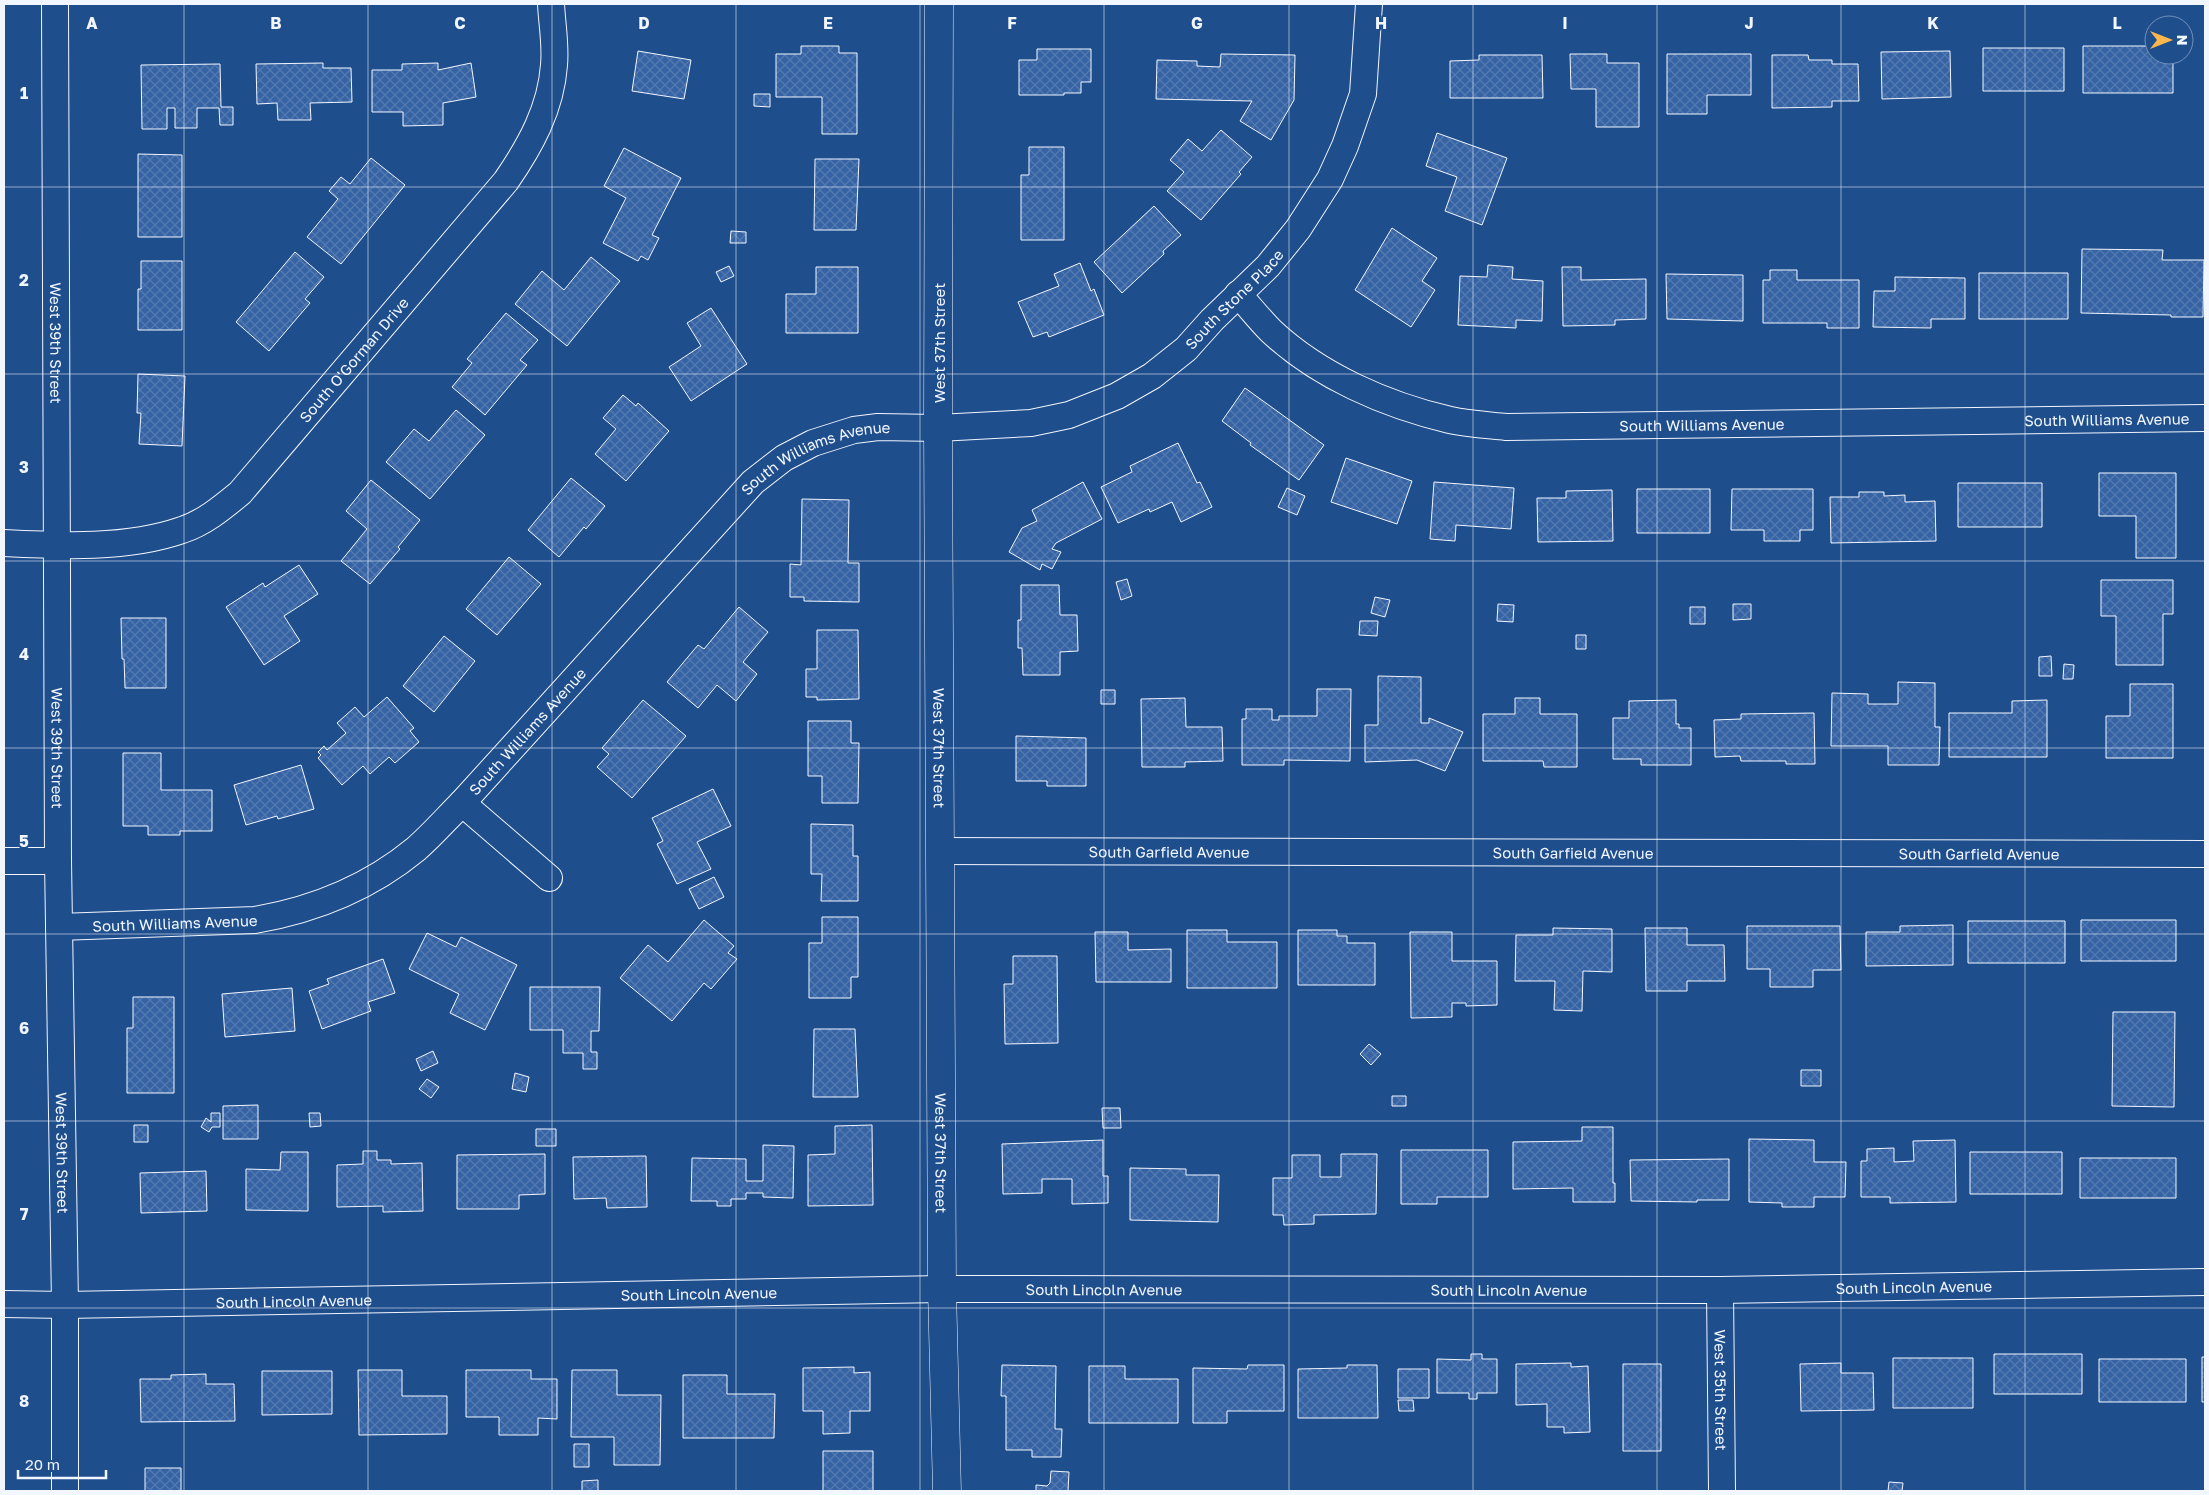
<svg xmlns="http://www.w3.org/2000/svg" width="2209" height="1495" font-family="'Golos Text',sans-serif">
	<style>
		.building { fill: url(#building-cross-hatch); stroke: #f2f6ff }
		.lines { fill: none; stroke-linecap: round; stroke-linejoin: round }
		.minor-casing { stroke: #f2f6ff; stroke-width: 28 }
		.tertiary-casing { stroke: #f2f6ff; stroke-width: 29 }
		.minor { stroke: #1f4e8c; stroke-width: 26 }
		.tertiary { stroke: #1f4e8c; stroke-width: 28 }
		.grid { fill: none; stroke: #f2f6ff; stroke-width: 1; stroke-opacity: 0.55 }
		.labels { text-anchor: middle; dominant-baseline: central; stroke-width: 4; stroke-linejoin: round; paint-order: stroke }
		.street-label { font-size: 15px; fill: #f2f6ff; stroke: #1f4e8c }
		.grid-label { font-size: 16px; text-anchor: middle; font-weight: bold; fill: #f2f6ff; stroke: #1f4e8c; stroke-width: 4; stroke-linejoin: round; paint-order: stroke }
	</style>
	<defs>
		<pattern id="building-cross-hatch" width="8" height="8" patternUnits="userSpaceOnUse" patternTransform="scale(1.25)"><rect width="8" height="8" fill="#3563a3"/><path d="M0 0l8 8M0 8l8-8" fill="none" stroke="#537ab1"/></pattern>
	</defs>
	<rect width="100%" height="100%" fill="#1f4e8c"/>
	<path class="building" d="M801 46H839V53H857V134H822V97H776V54H801Z
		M2083 46H2154V55H2173V93H2083Z
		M1983 48H2064V91H1983Z
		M1037 49H1091V82H1081V93H1064V95H1019V60H1037Z
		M638 51 691 60 684 99 632 91Z
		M1950 51 1951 97 1882 99 1881 52Z
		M1221 54 1295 55 1294 100 1271 140 1240 121 1252 101 1156 99 1157 60 1197 61V66L1220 67Z
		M1570 54H1607V63H1639V127H1596V89H1571Z
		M1667 54H1751V95H1707V114H1667Z
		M1479 55H1542L1543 98H1450V61L1479 60Z
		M1772 55H1808L1809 60H1832V64H1858L1859 101H1832V107L1772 108Z
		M323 63V68H351L352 102 310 103 311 120H278L277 103 257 104 256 64Z
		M438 63V70L471 63 476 97 443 103V125L403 126V112H372V70H402V64Z
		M220 64 221 107H233V125H220L219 108H197V128H175V108H167V129H142L141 65Z
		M754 94H770V107L754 106Z
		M1221 130 1252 157 1239 172 1241 174 1201 220 1167 191 1184 172 1170 160 1188 139 1202 151Z
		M1437 133 1507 158 1482 225 1445 211 1457 177 1426 166Z
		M1029 147H1064V240H1021V175H1029Z
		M624 148 681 178 652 235 659 238 648 260 641 256 638 261 603 243 626 198 604 186Z
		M138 154 182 155V237H138Z
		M371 158 405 185 341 264 307 237 338 199 329 191 341 177 350 184Z
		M815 159H859L856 230H814Z
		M1154 206 1181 235 1163 251 1164 254 1122 293 1094 262Z
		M1392 228 1437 258 1422 281 1435 290 1411 327 1355 290Z
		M731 231 746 232V243H730Z
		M2082 249 2163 250 2162 260H2204L2203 317H2171V315L2081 313Z
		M295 252 324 277 305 299 310 303 269 351 236 322Z
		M591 257 620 281 567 346 515 304 542 271 564 290Z
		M141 261H182V330H138V289H141Z
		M1080 263 1091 291 1094 289 1104 315 1049 337 1047 332 1033 337 1018 302 1059 286 1054 274Z
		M1488 265 1513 267 1512 279 1543 281 1542 321 1516 320V328L1458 325 1460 276 1487 277Z
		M729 266 734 276 721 282 716 272Z
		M816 267H858V333H786V294H816Z
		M1562 267H1581V280L1646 279V319L1615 320V325L1563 326Z
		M1770 270H1797V280H1859V328H1827V323H1763V280H1770Z
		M1979 273H2068V319H1979Z
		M1666 274 1743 275V321L1667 319Z
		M1895 277 1965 278V319H1931V328L1873 327 1874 291H1895Z
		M711 308 747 364 691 401 669 367 701 346 687 323Z
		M506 313 538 340 520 360 527 365 485 415 452 387 472 363 467 359Z
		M138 374 185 376 182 446 139 444 141 413H137Z
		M1245 388 1324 445 1299 480 1250 445 1251 443 1222 421Z
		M623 395 636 406 638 403 669 431 626 481 595 454 616 429 603 418Z
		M456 410 485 435 430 499 386 462 414 429 429 441Z
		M1178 443 1197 483 1200 482 1212 507 1181 522 1172 502 1150 512 1149 509 1118 523 1101 487 1132 472 1130 466Z
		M1346 458 1412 481 1397 524 1331 502Z
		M2099 473H2176V558H2136V516H2099Z
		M571 478 605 506 586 529 584 527 559 557 528 530Z
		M371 480 420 520 398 547 400 549 370 584 341 561 367 529 346 511Z
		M1083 482 1102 519 1056 543 1052 549 1061 552 1052 569 1042 564 1040 570 1009 552 1022 528 1037 521 1032 510Z
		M1434 482 1514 488 1511 529 1456 525 1455 541 1430 539Z
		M1958 483H2042V527H1958Z
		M1287 488 1305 496 1297 515 1278 507Z
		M1637 489H1710V533H1637Z
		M1732 489H1813V530H1800V541H1764V530H1731Z
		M1612 490 1613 541 1538 542 1537 498H1566V491Z
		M1859 492H1884V496L1905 495V502L1935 501 1936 541 1831 543 1830 497H1859Z
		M802 499 849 500 848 563H859V602L804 601V597H790V564L801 565Z
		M509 557 541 584 497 635 466 609Z
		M299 565 318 594 284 616 300 641 264 665 226 607 263 583 265 587Z
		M1127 579 1132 596 1121 600 1116 582Z
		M2101 580H2173V614H2163V665H2116V616H2101Z
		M1021 585H1059L1060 615H1077L1078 651 1060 652V675H1023L1022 648H1018V620H1021Z
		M1375 597 1390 600 1385 617 1371 613Z
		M1498 604 1514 605 1513 622 1497 621Z
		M1733 604H1751V619L1733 620Z
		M739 607 768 632 743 662 757 674 736 701 717 685 698 708 667 682 698 645 704 649Z
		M1690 607H1705V624H1690Z
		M121 618H166V688H125L124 659H122Z
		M1360 621H1378L1377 636 1359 635Z
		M817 630H858L859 699 817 700V697H806V669H817Z
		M1576 635H1586V649H1576Z
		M444 636 475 661 434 712 403 686Z
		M2051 656 2052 676H2039V657Z
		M2064 664 2074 665 2073 679H2063Z
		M1378 676 1421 677V723H1429V718L1463 732 1445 771 1417 760 1365 762V725H1378Z
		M1898 682 1935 683V727H1940L1939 765H1888V746H1831L1832 693 1868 694V704H1898Z
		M2130 684H2173V758H2106V716H2130Z
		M1317 689H1351L1350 761 1284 760V765H1242V719H1246V709H1272V720H1279V716H1317Z
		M1101 690H1115V704H1101Z
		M387 697 414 728 410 731 419 742 395 763 389 757 370 774 363 766 342 785 318 758 321 755 318 752 324 746 327 750 346 733 337 723 355 707 364 717Z
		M1185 698 1186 727H1222L1223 761 1185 762V767H1142L1141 699Z
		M1515 698H1540V714H1577V767H1544L1543 761H1483V714H1515Z
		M643 700 686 736 632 798 597 767 609 754 602 748Z
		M1676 700V724H1679V728H1691V765H1641V759H1613V718H1629V701Z
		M2047 700V757H1949V713H2012V701Z
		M1814 713 1815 764H1786V761H1741L1740 756 1715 757 1714 720 1741 719V714Z
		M808 721H851V743H859L858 803H822V776H808Z
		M1016 736 1086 738V786H1047V781H1016Z
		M123 753H161V790H212V831H180V835H148V826H123Z
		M301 765 314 809 278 819 277 816 246 825 234 785Z
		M713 789 731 826 697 842 711 869 677 884 657 844 663 841 652 818Z
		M811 824 853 825V856H858V901H821L822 874H811Z
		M714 877 724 897 699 909 689 889Z
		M822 917H858V977H851V998H809V943H822Z
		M704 920 734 946 728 953 737 959 711 989 704 983 672 1021 620 978 648 945 668 962Z
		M2081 920H2176V961H2081Z
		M1968 921H2065V963H1968Z
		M1953 925V965L1866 966V932H1900V926Z
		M1747 926H1840L1841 970H1813V987H1770V969H1747Z
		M1553 928 1612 929V972L1583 971 1582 1011 1554 1010 1555 981H1515L1516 935H1553Z
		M1645 928H1687V945H1724L1725 981H1687V991H1646Z
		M1187 930H1227V942H1277V988H1187Z
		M1298 930H1337V936H1347V943H1375V985H1298Z
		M1095 932H1128V950L1171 949V982H1096Z
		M1410 932H1452V961H1497V1005L1466 1006V1003H1452V1017L1411 1018Z
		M427 933 456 947 461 937 517 965 485 1030 450 1013 459 994 409 969Z
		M1013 956H1057L1058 1043 1005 1044 1004 984H1013Z
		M383 959 395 993 368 1002 371 1011 322 1029 309 991 329 984 327 979Z
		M530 987H600L599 1031H591V1052H597V1069H583V1053H563V1030H530Z
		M292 988 295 1031 225 1037 222 994Z
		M133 997H174V1093H127V1028H133Z
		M2113 1012H2175L2174 1107 2112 1106Z
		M814 1029H855L858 1097H813Z
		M1369 1044 1381 1054 1371 1065 1360 1054Z
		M433 1051 438 1063 421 1071 416 1059Z
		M1801 1070H1821V1086H1801Z
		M515 1073 529 1077 526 1092 512 1089Z
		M427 1079 439 1087 431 1098 419 1089Z
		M1392 1096H1406V1106H1392Z
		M258 1105V1139H223V1106Z
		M1102 1108H1120L1121 1128H1103Z
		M211 1113H220V1127H212L209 1132 201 1127 206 1118 211 1122Z
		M309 1113H320L321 1126 310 1127Z
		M134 1125H148V1142H134Z
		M872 1125 873 1205 808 1206V1155L835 1154V1126Z
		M1582 1127H1613V1183H1615V1202H1573V1188L1513 1189V1142L1582 1141Z
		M536 1129H556V1146H536Z
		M1749 1139 1814 1140V1162H1846L1845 1197H1814V1207H1782V1203L1749 1202Z
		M1103 1140V1176H1108V1203L1072 1204V1179H1042V1193L1003 1194 1002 1144Z
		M1955 1140 1956 1202 1890 1203V1197H1861V1161H1867V1149L1894 1148V1162L1914 1161 1913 1141Z
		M763 1145 794 1146 793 1198 763 1197V1193H746V1199H731V1206H717V1201H691L692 1158 746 1159V1181H763Z
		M1401 1150H1488V1197H1437V1204H1401Z
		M363 1151H377V1160H391V1164L422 1163 423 1211 383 1212V1206L337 1207V1165L363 1164Z
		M281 1152H308V1211L246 1210V1169L280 1170Z
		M1970 1152H2062V1194H1970Z
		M545 1154V1194L519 1195V1209H457V1155Z
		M1341 1154H1377L1376 1214 1314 1215V1224L1284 1225 1283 1215H1273V1178H1292V1155H1320V1177H1341Z
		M646 1156 647 1207 607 1208 606 1198 574 1199 573 1157Z
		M2080 1158H2176V1198H2080Z
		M1729 1159V1200H1697V1202L1631 1201 1630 1160Z
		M1130 1168 1186 1169V1175H1219L1218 1222 1130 1220Z
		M206 1171 207 1211 141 1213 140 1173Z
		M1471 1354H1482V1359H1497V1393H1477V1399H1469V1393H1437V1359L1471 1360Z
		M1994 1354H2082V1394H1994Z
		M2202 1357H2205V1402H2202Z
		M1893 1358H1973V1408H1893Z
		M2099 1359H2186V1402H2099Z
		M1571 1363V1367L1588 1366 1590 1432 1564 1433V1427H1547V1404L1516 1405V1364Z
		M1841 1363V1373H1873L1874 1410 1801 1411 1800 1364Z
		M1623 1364H1661V1451H1623Z
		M1002 1365 1056 1366 1055 1429H1062L1061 1457H1032V1450H1006V1396H1001Z
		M1248 1365H1284V1411H1227V1423H1193V1368L1247 1369Z
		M1347 1365H1377L1378 1418H1298V1369L1347 1368Z
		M1089 1366H1125V1379H1178V1423H1089Z
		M854 1367V1373L870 1372V1411H850V1433L823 1434V1411H803V1368Z
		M1398 1369H1429V1398H1398Z
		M358 1370H402V1396H447V1434L359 1435Z
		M466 1370H531V1379H557V1419L538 1418V1435H499V1417H466Z
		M572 1370H617V1395H661L660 1465H614V1437H571Z
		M262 1371H332V1414L262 1415Z
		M206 1374V1384H234L235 1421 141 1422 140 1379H171V1375Z
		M683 1375H727V1394H775L774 1438H683Z
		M1398 1400H1413L1414 1411H1399Z
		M574 1444H589V1467H574Z
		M823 1451H873V1491H823Z
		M145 1468H181V1491H145Z
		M1051 1471 1069 1472 1068 1491H1036V1485L1047 1486 1050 1483Z
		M598 1480V1491H582V1481Z
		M1889 1482 1903 1483 1902 1491H1888Z"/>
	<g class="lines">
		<defs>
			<g id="minor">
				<path id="s1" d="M55 4 58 861 65 1305V1491"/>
				<path id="s2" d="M1238 294C1249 306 1259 319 1271 331 1319 376 1386 405 1450 420 1468 424 1487 425 1506 427L2205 418"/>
				<path id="s3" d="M4 543C61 546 128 549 182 530 204 523 223 507 240 493L506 181C530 146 551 109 554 65 556 45 552 24 551 4"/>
				<path d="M462 803 549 878"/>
				<path id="s4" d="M941 851 2205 854"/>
				<path d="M4 861H58"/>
				<path id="s5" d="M59 927 255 920C313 910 370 887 416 849 432 835 447 818 462 803L753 482 784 458 813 443 854 430 878 427 938 428 1031 423 1069 415 1117 396 1152 376 1186 349 1212 320 1268 266 1298 229 1330 179 1345 146 1363 94 1369 4"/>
				<path id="s6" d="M1720 1290 1722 1491"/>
				<path id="s7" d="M4 1304 65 1305 942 1289 1720 1290 2205 1282"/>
			</g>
			<g id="tertiary">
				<path id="s8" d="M939 4 938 428 942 1289 947 1491"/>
			</g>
		</defs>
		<use href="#minor" class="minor-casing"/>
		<use href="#tertiary" class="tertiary-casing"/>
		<use href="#minor" class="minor"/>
		<use href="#tertiary" class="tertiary"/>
	</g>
	<path class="grid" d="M184 4V1491M368 4V1491M552 4V1491M736 4V1491M920 4V1491M1104 4V1491M1289 4V1491M1473 4V1491M1657 4V1491M1841 4V1491M2025 4V1491M4 187H2205M4 374H2205M4 561H2205M4 748H2205M4 934H2205M4 1121H2205M4 1308H2205"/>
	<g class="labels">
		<g class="street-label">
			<text stroke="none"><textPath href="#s5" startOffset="1408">South Stone Place</textPath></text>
			<text stroke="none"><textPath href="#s1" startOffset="339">West 39th Street</textPath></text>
			<text transform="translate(939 343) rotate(-90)">West 37th Street</text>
			<text stroke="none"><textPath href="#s3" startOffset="424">South O'Gorman Drive</textPath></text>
			<text stroke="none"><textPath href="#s2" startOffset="909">South Williams Avenue</textPath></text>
			<text stroke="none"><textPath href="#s2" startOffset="504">South Williams Avenue</textPath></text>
			<text stroke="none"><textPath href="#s5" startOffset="941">South Williams Avenue</textPath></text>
			<text stroke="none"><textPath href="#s5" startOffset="536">South Williams Avenue</textPath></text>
			<text stroke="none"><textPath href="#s1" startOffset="744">West 39th Street</textPath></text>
			<text stroke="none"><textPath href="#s8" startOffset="744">West 37th Street</textPath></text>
			<text stroke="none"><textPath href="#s4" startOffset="228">South Garfield Avenue</textPath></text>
			<text stroke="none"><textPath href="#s4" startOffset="632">South Garfield Avenue</textPath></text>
			<text stroke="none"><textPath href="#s4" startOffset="1038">South Garfield Avenue</textPath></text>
			<text stroke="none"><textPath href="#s5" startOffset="116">South Williams Avenue</textPath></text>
			<text stroke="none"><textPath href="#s1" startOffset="1149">West 39th Street</textPath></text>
			<text stroke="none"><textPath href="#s8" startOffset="1149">West 37th Street</textPath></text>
			<text stroke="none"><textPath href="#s7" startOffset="1910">South Lincoln Avenue</textPath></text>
			<text stroke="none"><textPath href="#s7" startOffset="1100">South Lincoln Avenue</textPath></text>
			<text stroke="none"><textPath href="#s7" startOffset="1505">South Lincoln Avenue</textPath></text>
			<text stroke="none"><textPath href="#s7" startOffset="695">South Lincoln Avenue</textPath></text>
			<text stroke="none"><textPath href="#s7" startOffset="290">South Lincoln Avenue</textPath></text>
			<text stroke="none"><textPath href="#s6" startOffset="100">West 35th Street</textPath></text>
		</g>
	</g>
	<g class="grid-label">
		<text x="92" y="29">A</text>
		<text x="276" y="29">B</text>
		<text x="460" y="29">C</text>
		<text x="644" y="29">D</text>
		<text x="828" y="29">E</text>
		<text x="1012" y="29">F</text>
		<text x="1197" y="29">G</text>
		<text x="1381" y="29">H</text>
		<text x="1565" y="29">I</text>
		<text x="1749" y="29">J</text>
		<text x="1933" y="29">K</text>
		<text x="2117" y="29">L</text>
		<text x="24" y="99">1</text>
		<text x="24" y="286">2</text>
		<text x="24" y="473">3</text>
		<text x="24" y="660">4</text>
		<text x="24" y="847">5</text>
		<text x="24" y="1034">6</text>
		<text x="24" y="1220">7</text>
		<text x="24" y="1407">8</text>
	</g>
	<rect width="2209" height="1495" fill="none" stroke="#f2f6ff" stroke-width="10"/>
	<g transform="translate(2169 40) rotate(90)"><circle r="24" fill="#1f4e8c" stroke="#7391ba"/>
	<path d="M0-4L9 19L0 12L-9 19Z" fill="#ffb74d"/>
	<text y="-8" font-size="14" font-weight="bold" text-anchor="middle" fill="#f2f6ff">N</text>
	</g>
	<path d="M18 1470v8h88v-8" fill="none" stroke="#f2f6ff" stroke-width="2.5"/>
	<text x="25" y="1470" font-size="15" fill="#f2f6ff" stroke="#1f4e8c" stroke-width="4" paint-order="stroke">20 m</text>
</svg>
